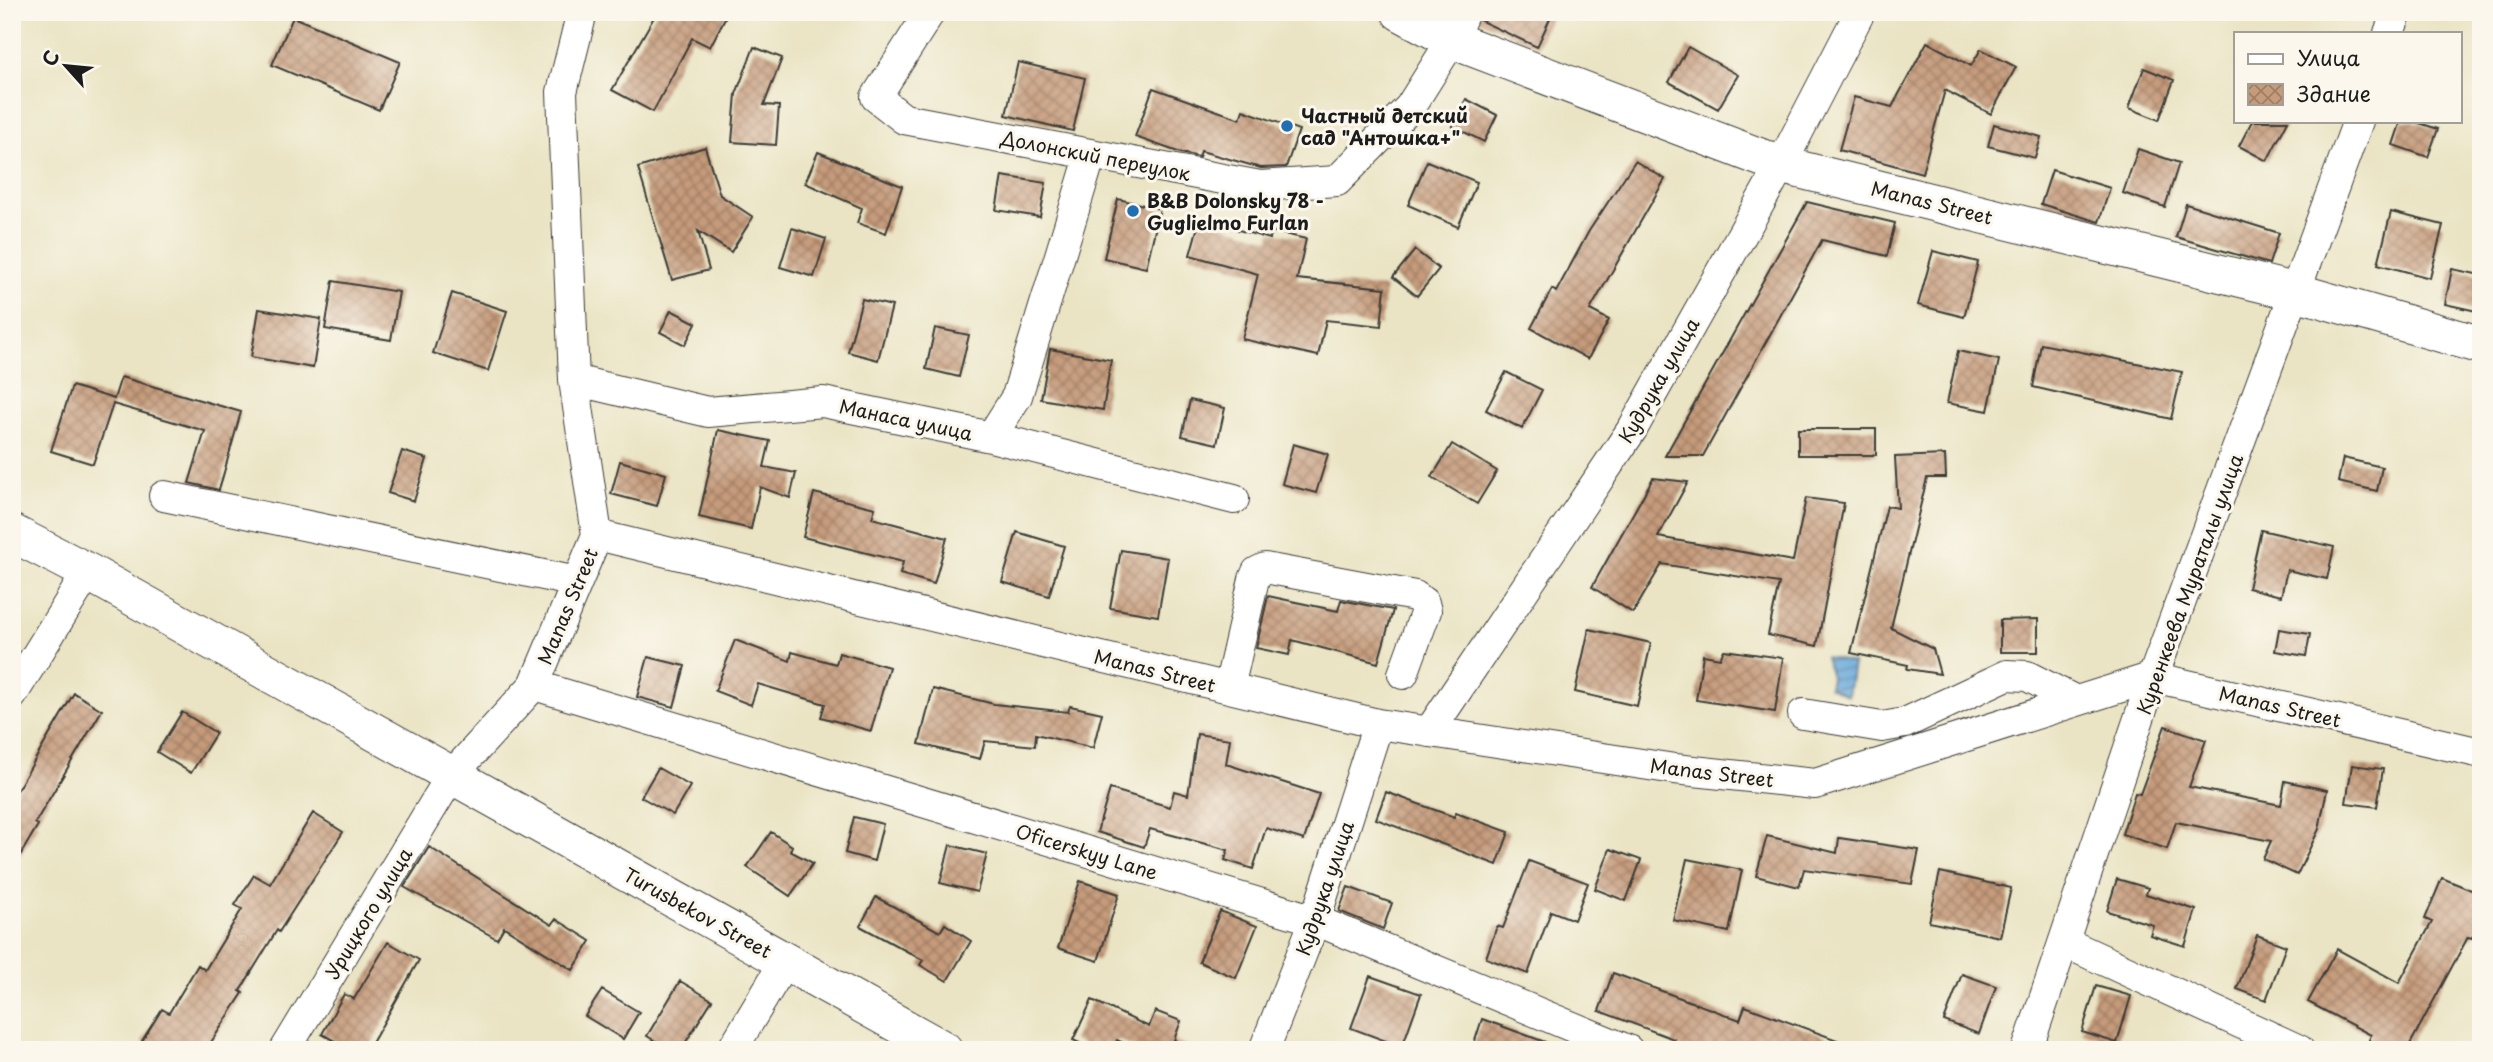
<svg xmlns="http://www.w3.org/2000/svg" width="2493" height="1062" font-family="'Playpen Sans',sans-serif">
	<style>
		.water { fill: url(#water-rules); stroke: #41627b; stroke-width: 2 }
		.building { fill: url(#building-cross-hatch) }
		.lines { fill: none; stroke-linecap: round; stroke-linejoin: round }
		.minor-casing { stroke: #3b3a35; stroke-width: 32 }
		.tertiary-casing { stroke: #3b3a35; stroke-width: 39 }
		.minor { stroke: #fff; stroke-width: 30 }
		.tertiary { stroke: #fff; stroke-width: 37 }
		.poi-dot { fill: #1f6fb2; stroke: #fbf7ec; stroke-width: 2.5 }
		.labels { text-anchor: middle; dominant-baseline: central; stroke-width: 6; stroke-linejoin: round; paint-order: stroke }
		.poi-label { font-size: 19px; font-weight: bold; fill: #1c1c1c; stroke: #fbf7ec; text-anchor: start }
		.street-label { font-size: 19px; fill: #1c1c1c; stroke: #fbf7ec }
	</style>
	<defs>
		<pattern id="water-rules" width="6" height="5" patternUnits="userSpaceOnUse" patternTransform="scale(1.75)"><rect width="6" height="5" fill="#66a7da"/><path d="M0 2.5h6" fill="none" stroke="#5387b0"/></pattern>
		<pattern id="building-cross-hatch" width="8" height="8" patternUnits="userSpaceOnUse" patternTransform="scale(1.75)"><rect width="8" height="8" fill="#c69b7b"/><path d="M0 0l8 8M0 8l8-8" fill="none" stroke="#a07e64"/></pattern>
	</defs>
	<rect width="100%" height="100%" fill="#fbf7ec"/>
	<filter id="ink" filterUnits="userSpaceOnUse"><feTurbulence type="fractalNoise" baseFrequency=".0143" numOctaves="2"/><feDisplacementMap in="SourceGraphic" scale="14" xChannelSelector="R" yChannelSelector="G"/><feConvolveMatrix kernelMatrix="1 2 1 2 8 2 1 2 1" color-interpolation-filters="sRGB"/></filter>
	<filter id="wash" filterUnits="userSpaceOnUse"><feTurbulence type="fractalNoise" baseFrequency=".00686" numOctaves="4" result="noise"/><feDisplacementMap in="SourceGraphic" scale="28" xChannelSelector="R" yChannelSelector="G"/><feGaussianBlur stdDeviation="1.57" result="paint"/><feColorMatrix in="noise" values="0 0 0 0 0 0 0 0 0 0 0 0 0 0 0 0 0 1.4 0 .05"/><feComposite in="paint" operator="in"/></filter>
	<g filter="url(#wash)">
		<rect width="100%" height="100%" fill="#eae4c4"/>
		<path class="water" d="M1825 657 1853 663 1848 696 1829 687 1831 677Z"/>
		<g id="blocks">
			<path class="building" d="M657 12H728L710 47 692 38 653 112 612 90Z
				M1481 12H1553L1537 47 1479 20Z
				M293 17 400 62 379 110 272 65Z
				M1927 42 1971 66 1981 49 2016 67 1991 114 1945 90 1922 173 1839 150 1854 97 1892 107Z
				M754 47 782 58 764 105 779 106 776 145 732 142 736 94Z
				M1688 47 1738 75 1718 109 1669 82Z
				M1018 62 1085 78 1073 131 1006 115Z
				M2144 68 2174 80 2159 120 2129 108Z
				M1153 88 1240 119 1243 110 1299 130 1286 167 1261 168 1201 151 1199 157 1181 153 1135 137Z
				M1466 99 1497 115 1484 142 1452 126Z
				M2252 121H2288L2267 161 2239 146Z
				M2401 121H2413L2438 129 2428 157 2393 145Z
				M1994 124 2041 137 2035 158 1988 146Z
				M705 147 720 195 753 217 731 252 698 231 709 270 672 280 638 168Z
				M2138 149 2179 163 2165 207 2123 193Z
				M818 152 902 186 886 233 857 223 862 208 805 183Z
				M1427 161 1477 182 1458 227 1408 205Z
				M1635 161 1665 179 1590 310 1609 320 1588 359 1531 328 1552 289 1556 292 1589 231Z
				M2052 170 2110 188 2099 222 2041 204Z
				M1002 176 1046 183 1040 217 996 210Z
				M1118 199 1160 209 1146 268 1104 258Z
				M1807 202 1895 223 1887 256 1822 240 1703 456H1665Z
				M2186 204 2279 233 2269 264 2176 237Z
				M2391 212 2443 225 2430 278 2378 264Z
				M1200 219 1270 239 1271 231 1306 239 1297 279 1385 288 1381 326 1326 320 1318 356 1242 339 1258 274 1190 255Z
				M792 228 826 239 814 277 780 267Z
				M1415 250 1439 269 1417 296 1393 277Z
				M1933 251 1978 262 1964 317 1918 305Z
				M2452 269 2481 275V312L2445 304Z
				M333 281 399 292 391 340 325 329Z
				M452 293 507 311 488 371 433 353Z
				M862 299 892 306 878 360 848 352Z
				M259 309 321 319 313 368 251 357Z
				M671 310 696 323 685 345 660 332Z
				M935 328 969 335 959 377 926 369Z
				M2041 344 2182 372 2171 419 2033 387Z
				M1050 349 1111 360 1103 410 1041 399Z
				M1958 351 1999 360 1988 411 1947 403Z
				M1506 372 1542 390 1522 429 1486 410Z
				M121 377 241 412 219 490 189 483 205 431 113 404 93 464 51 451 72 386 114 399Z
				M1190 400 1225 408 1217 444 1182 436Z
				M1798 429H1876V455H1798Z
				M718 430 770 441 764 467 796 473 790 498 760 487 751 529 699 517Z
				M1293 444 1328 454 1316 493 1282 484Z
				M1452 444 1497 471 1477 504 1432 477Z
				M402 451 427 459 414 501 388 493Z
				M1945 455 1946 478H1927L1891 628 1933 649 1940 674 1907 669 1908 665 1851 653 1887 506 1898 508 1895 457Z
				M2343 458 2382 467 2377 491 2338 482Z
				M620 461 666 474 657 506 611 494Z
				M1653 478 1688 482 1658 537 1793 561 1806 498 1844 503 1817 646 1768 635 1779 583 1662 564 1633 613 1592 587Z
				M814 493 875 508 872 518 947 538 934 584 900 574 903 562 803 537Z
				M2261 530 2334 547 2327 579 2287 570 2281 596 2248 588Z
				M1017 532 1064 546 1049 596 1002 582Z
				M1121 550 1168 558 1158 616 1110 608Z
				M1268 596 1338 611 1341 600 1393 610 1378 663 1292 640 1289 655 1256 648Z
				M2038 619V652H2000V620Z
				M1589 629 1651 643 1637 706 1575 692Z
				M2279 629 2310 634 2306 656 2275 651Z
				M735 640 790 661 792 652 836 664 839 653 889 667 871 731 821 717 825 704 758 684 751 705 715 691Z
				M1724 650 1783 658 1775 712 1696 700 1703 655 1720 658Z
				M648 657 685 666 674 707 637 697Z
				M933 689 994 704 1068 712 1070 706 1102 713 1093 748 1036 734 1035 746 985 741 980 759 919 744Z
				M74 693 102 710 35 823 38 825 12 869V799Z
				M182 712 216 733 191 773 157 752Z
				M2165 726 2206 740 2189 787 2281 805 2285 781 2327 790 2319 829 2297 875 2263 859 2271 841 2176 822 2167 849 2122 834 2135 793 2140 794Z
				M1197 734 1230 739 1226 764 1319 794 1304 840 1266 828 1253 869 1225 860 1228 850 1150 829 1144 847 1097 832 1110 789 1170 807 1174 791 1188 795Z
				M2352 765 2383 769 2377 807 2346 803Z
				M658 768 690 786 673 815 641 797Z
				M1386 792 1454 817 1456 813 1509 832 1497 865 1376 819Z
				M313 813 343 832 279 932 277 930 240 991 243 993 206 1050H157L142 1041 162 1009 169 1013 198 965 205 970 242 909 235 905 254 875 270 884Z
				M854 817 883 824 874 861 845 853Z
				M771 832 792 846 790 851 813 863 790 896 747 867Z
				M1767 836 1837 853 1839 838 1919 850 1912 884 1804 869 1799 887 1756 876Z
				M950 845 987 854 977 892 940 883Z
				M429 847 552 925 556 919 591 941 573 970 504 927 497 939 404 887Z
				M1610 849 1641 860 1626 901 1595 889Z
				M1687 859 1742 870 1729 932 1673 920Z
				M1529 861 1588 883 1574 920 1551 911 1528 974 1486 958 1497 926 1503 928Z
				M1940 872 2011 888 2000 937 1929 922Z
				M2442 878 2481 894V918L2472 938 2468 937 2407 1050H2387L2369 1040 2371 1035 2308 1002 2337 949 2399 983 2432 922 2425 919Z
				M2117 879 2148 888 2146 894 2196 910 2185 946 2150 935 2153 925 2107 911Z
				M1080 881 1119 894 1098 961 1058 948Z
				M1348 887 1392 903 1383 929 1339 911Z
				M876 897 940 932 945 924 971 941 947 981 920 965 923 960 860 926Z
				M1220 911 1257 926 1236 978 1199 962Z
				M2257 935 2286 946 2266 1000 2237 989Z
				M388 942 419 960 368 1050H351L322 1034 344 994 354 999Z
				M1613 973 1740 1020 1745 1006 1856 1047V1050H1687L1672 1045 1674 1039 1599 1011Z
				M1962 974 1996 986 1979 1034 1944 1021Z
				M1370 976 1421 994 1402 1047 1351 1028Z
				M680 981 712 1000 681 1050H670L647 1036Z
				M2096 986 2131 996 2117 1043 2082 1032Z
				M602 990 639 1012 623 1039 585 1016Z
				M1092 1000 1149 1027 1155 1011 1181 1021 1174 1040 1195 1050H1140L1117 1040 1113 1050H1094L1073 1040Z
				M1482 1019 1559 1047 1558 1050H1472Z"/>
		</g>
	</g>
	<g filter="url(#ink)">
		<use href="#blocks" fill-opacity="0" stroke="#3b3a35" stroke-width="2"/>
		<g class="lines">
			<defs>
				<path id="minor" d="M582 12 562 92 574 380 597 535
					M930 12 876 97 904 119 1260 186 1337 181 1410 107 1452 40 1464 12
					M2389 33 2397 12
					M574 380 708 412 823 402 991 437 1234 499
					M991 437 1017 396 1091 154
					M164 496 577 582
					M534 685 1315 920 1628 1050
					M1229 688 1254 579 1257 572 1265 568 1415 596 1424 603 1426 611 1403 674
					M12 695 88 572
					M1803 714 1882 727 1905 723 2007 675 2027 676 2076 701
					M1429 732 1633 428 1781 165 1860 12
					M2064 942 2299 1050
					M285 1050 451 776 534 685 597 535 1378 724 1675 769 1815 784 2153 677 2481 753
					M732 1050 785 961
					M1264 1050 1315 920 1378 724
					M2027 1050 2153 677 2358 121"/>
				<path id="tertiary" d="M1400 12 1452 40 1781 165 2296 292 2481 345
					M12 533 88 572 944 1050"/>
			</defs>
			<use href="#minor" class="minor-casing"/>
			<use href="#tertiary" class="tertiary-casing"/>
			<use href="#minor" class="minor"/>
			<use href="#tertiary" class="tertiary"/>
		</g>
	</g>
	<g class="poi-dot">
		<circle cx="1287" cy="126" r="7"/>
		<circle cx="1133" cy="211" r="7"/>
	</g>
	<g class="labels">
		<g class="poi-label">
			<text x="1301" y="115">Частный детский<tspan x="1301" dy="22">сад "Антошка+"</tspan></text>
			<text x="1147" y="200">B&amp;B Dolonsky 78 -<tspan x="1147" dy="22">Guglielmo Furlan</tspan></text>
		</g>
		<g class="street-label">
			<text transform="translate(1096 155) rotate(11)">Долонский переулок</text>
			<text transform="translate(1932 202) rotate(14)">Manas Street</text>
			<text transform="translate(1658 380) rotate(-60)">Кудрука улица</text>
			<text transform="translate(906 419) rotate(12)">Манаса улица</text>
			<text transform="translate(2189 584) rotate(-70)">Куренкеева Мураталы улица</text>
			<text transform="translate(567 606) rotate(-67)">Manas Street</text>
			<text transform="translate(1155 670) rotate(14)">Manas Street</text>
			<text transform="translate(2280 706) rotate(13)">Manas Street</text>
			<text transform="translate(1712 772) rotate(7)">Manas Street</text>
			<text transform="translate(1087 851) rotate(17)">Oficerskyy Lane</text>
			<text transform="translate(1324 888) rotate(-71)">Кудрука улица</text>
			<text transform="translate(698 912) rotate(29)">Turusbekov Street</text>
			<text transform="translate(368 913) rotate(-59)">Урицкого улица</text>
		</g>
	</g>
	<rect width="2493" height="1062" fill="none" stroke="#fbf7ec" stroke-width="42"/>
	<rect x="2234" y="32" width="228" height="91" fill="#fbf7ec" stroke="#a29f99" stroke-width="2"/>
	<rect x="2248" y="54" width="35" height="10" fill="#ffffff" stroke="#a29f99" stroke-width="2"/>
	<text x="2297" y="66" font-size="21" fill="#1c1c1c">Улица</text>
	<rect x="2248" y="84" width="35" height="21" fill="url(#building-cross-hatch)" stroke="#a29f99" stroke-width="2"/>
	<text x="2297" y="102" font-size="21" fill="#1c1c1c">Здание</text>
	<g transform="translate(66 66) rotate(297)" stroke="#fbf7ec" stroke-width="5" paint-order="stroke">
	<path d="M0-5L12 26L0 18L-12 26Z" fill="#1c1c1c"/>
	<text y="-10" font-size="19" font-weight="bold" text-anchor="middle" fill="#1c1c1c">С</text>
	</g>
</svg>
